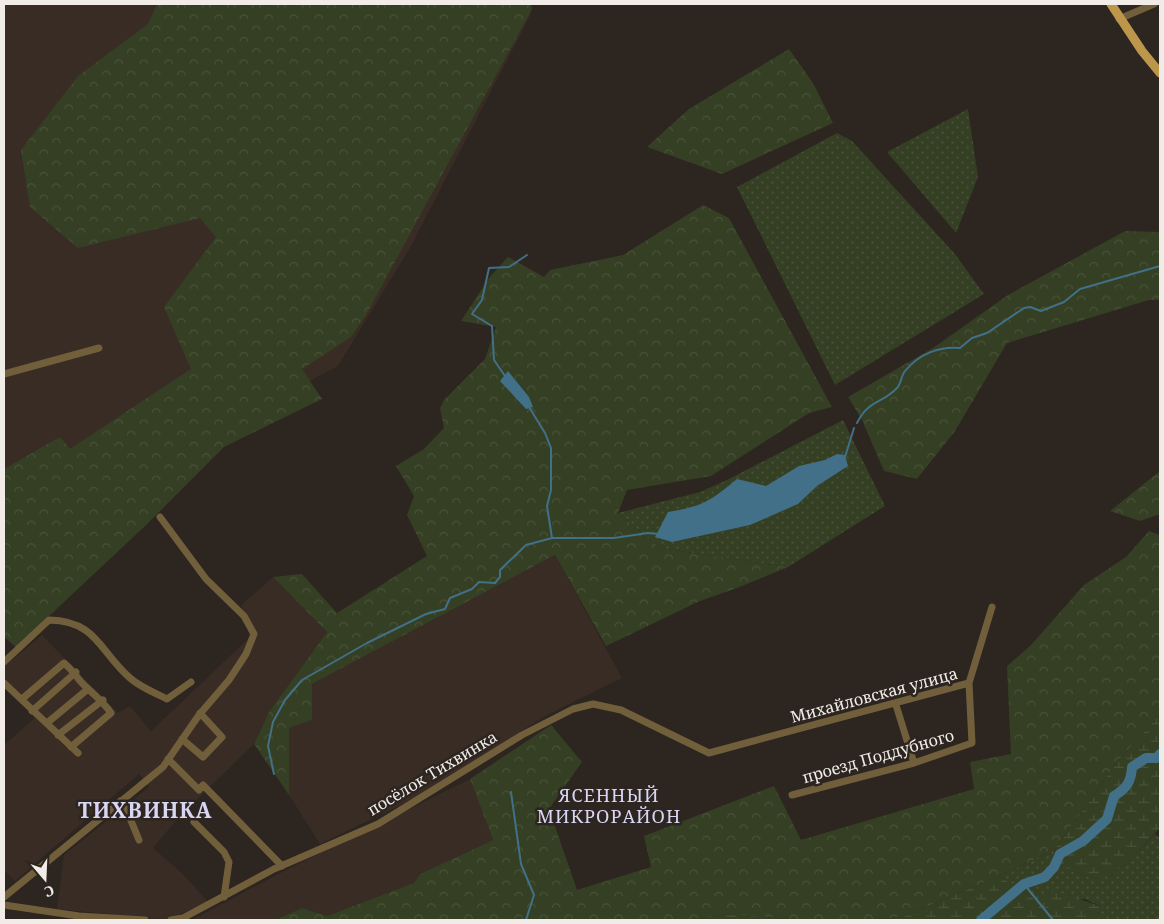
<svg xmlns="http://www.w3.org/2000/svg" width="1164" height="924" font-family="'Noto Serif',serif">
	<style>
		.built { fill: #392c24 }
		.grass { fill: url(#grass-dots) }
		.forest { fill: url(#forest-crowns) }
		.wetland { fill: url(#wetland-marsh) }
		.water { fill: #417088 }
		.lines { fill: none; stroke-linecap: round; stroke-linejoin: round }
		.stream { stroke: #417088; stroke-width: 2 }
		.river { stroke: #417088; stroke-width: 10 }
		.minor { stroke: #715f3c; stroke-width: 7 }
		.major { stroke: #bc964a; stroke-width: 9 }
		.labels { text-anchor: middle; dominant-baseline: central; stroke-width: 5; stroke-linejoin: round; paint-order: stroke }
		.street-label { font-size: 16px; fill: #f2ece9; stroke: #2c2520 }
		.neighbourhood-label { font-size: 18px; letter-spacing: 1px; fill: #d8d6f3; stroke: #2c2520 }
		.district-label { font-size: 21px; font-weight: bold; letter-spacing: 1px; fill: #d8d6f3; stroke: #2c2520 }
	</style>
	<defs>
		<pattern id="grass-dots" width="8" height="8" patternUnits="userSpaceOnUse" patternTransform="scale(1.25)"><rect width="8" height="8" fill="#353f23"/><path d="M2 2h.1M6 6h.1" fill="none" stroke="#495238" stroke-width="1.8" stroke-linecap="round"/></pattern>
		<pattern id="forest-crowns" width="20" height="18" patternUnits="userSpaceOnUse" patternTransform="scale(1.25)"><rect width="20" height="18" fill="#353f23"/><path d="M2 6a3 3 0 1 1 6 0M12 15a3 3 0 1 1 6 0" fill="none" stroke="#495238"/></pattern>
		<pattern id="wetland-marsh" width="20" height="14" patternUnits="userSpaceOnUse" patternTransform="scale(1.25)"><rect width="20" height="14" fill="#353f23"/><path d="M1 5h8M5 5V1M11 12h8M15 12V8" fill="none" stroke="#495238"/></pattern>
	</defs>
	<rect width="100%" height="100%" fill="#2c2520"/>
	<path class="built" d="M4 4H530L531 14 410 248 338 366 252 412 4 572Z
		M555 555 622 678 545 716 417 797 320 844 289 795V728L312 720V684Z
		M273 577 327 632 269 712 254 744 180 816 153 848 184 875 208 902 168 920 57 909 64 855 149 787 139 774 15 881 4 870V745L35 718 4 685V667L42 635 118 713 130 706 151 731 250 637 241 605Z
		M470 779 493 840 420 874 414 883 327 916 302 908 275 920H192L282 872Z"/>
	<path class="grass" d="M968 109 978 177 956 233 887 152Z
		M837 133 852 141 955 254 984 294 835 385 737 187Z
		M843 420 885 506 788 567 660 548 618 513 700 492 727 480Z
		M1155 834 1160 838V920H1097L1100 906 1085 899 1037 901 999 876 1054 850 1071 871 1104 881 1131 859Z"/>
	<path class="forest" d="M157 4H531L532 9 366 315 351 337 302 369 322 399 224 447 144 527 16 647 4 637V469L60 437 70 449 191 369 164 307 216 237 200 218 78 248 30 207 21 150 78 76 148 24Z
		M789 49 813 83 833 123 722 174 647 147 689 109Z
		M703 205 729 218 832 407 809 413 711 476 627 490 618 513 660 548 788 567 737 588 700 601 606 646 555 555 312 684V720L289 728V795L254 744 269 712 327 632 273 577 302 574 337 613 427 556 407 515 414 496 396 466 424 449 444 428 440 408 444 400 485 359 496 327 461 321 489 278 508 257 544 277 550 270 623 255Z
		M1125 231 1160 232V300H1149L1007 343 955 431 917 479 884 471 862 420 848 397 933 348 1008 295Z
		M1160 471V514L1140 521 1110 511Z
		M1149 531 1160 535V714L1116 764 1054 850 999 876 903 917 862 920H803L722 914 687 920H275L302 908 327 916 414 883 420 874 493 840 470 779 551 725 582 762 549 809 577 890 651 867 644 836 774 786 801 840 974 789 970 762 1011 754 1007 666 1031 645 1084 585 1126 557Z"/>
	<path class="wetland" d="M1160 714V828L1131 859 1104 881 1071 871 1054 850 1116 764Z
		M999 876 1037 901 1055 891 1100 906 1097 920H862L903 917Z
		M722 914 803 920H687Z"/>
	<path class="water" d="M508 371 529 397 533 407 526 409 500 381Z
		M837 454 845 455 848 466 817 486 798 504 750 525 672 542 655 537 668 512C704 506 710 501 737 479L766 486 799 466 825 460Z"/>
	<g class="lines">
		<path class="stream" d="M505 376 494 360 492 326 472 314 482 300 489 268 509 267 527 255
			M529 407 545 433 551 448V490L547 506 552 538
			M857 423C868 400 882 404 897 388 901 384 901 376 905 371 919 354 939 346 960 348L972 338 987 333 1024 308 1030 307 1041 311 1064 302 1080 289 1160 266
			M845 457 854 428
			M274 774 268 746 273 722 285 700 302 680 367 643 426 614 445 609 450 598 472 589 479 582 495 583 500 577V570L526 545 552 538H614L648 533 658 534
			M511 792 521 864 534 895 526 920
			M1024 884 1053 920"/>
		<path class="river" d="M981 920 1024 884 1045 877 1054 867 1060 854 1083 841 1107 819 1114 796C1127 788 1131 782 1132 767L1146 758H1157L1160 754"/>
		<path class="minor" d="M1119 19 1154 4
			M4 374 99 348
			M4 662 49 620C97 621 99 651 130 678 140 687 155 693 167 699L191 682
			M4 683 78 753
			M22 699 64 663C75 672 75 676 83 684 93 694 103 701 111 713L71 747
			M896 705 914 763
			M32 711 76 672
			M47 723 88 689
			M58 735 103 700
			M182 739 203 757 222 737 200 713
			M168 759 199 790 203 785 282 866
			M792 795 914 763 972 743 969 683
			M120 801 127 811 139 840
			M194 822 224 852 229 862 224 897
			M4 897 163 767 199 715 229 680 246 654 254 634 244 616 206 579 160 517
			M4 905 79 916 145 920
			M171 920 183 918 274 869 378 824 522 735 573 709 593 704 621 710 709 753 969 683 992 607"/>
		<path class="major" d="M1111 4 1142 51 1160 73"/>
	</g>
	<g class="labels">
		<g class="street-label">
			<text transform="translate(874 695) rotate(-15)">Михайловская улица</text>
			<text transform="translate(878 756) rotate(-16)">проезд Поддубного</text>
			<text transform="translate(432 773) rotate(-31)">посёлок Тихвинка</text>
		</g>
		<g class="neighbourhood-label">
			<text x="609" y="795">ЯСЕННЫЙ<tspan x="609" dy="21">МИКРОРАЙОН</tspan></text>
		</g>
		<g class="district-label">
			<text x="145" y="810">ТИХВИНКА</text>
		</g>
	</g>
	<rect width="1164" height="924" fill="none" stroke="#f2ece9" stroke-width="10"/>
	<g transform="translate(45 879) rotate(161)" stroke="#2c2520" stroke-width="4" paint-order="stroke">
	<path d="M0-4L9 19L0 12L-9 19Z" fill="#f2ece9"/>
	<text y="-8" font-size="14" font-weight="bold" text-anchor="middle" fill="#f2ece9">С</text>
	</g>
</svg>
